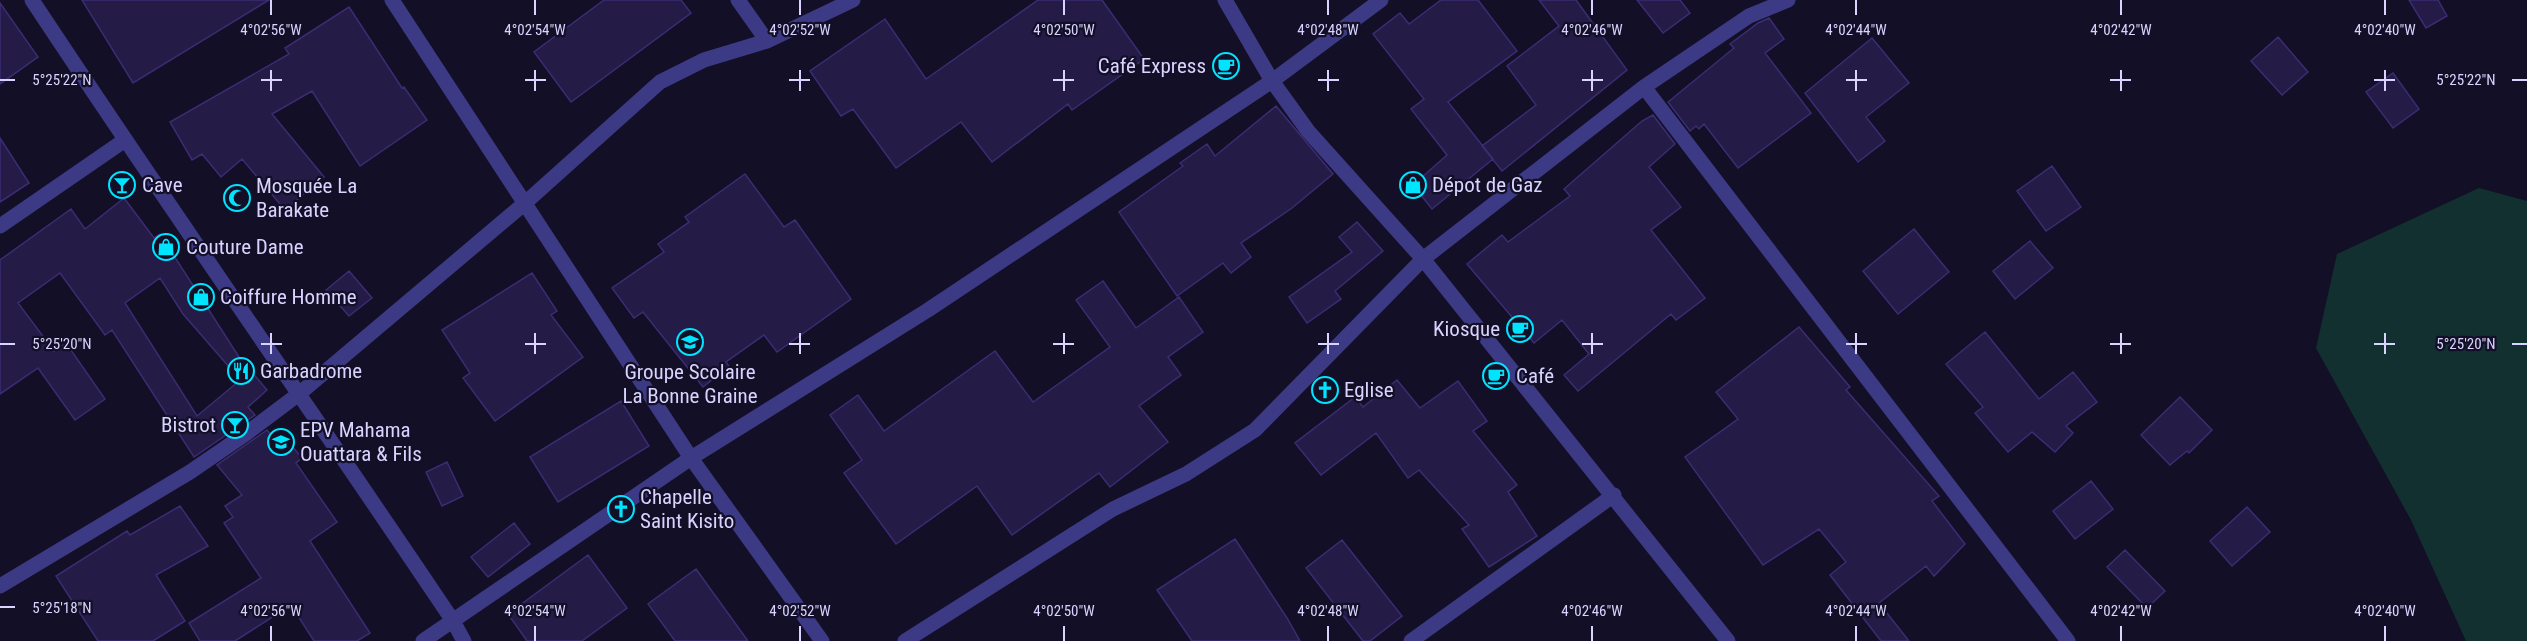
<svg xmlns="http://www.w3.org/2000/svg" width="2527" height="641" font-family="'Roboto Condensed',sans-serif">
	<style>
		.green { fill: #12302f }
		.building { fill: #241b47; stroke: #3b2d73; stroke-width: 1.5 }
		.lines { fill: none; stroke-linecap: round; stroke-linejoin: round }
		.street { stroke: #3d3a85; stroke-width: 15 }
		.ticks { fill: none; stroke: #d9d4ff; stroke-width: 2 }
		.labels { text-anchor: middle; dominant-baseline: central; stroke-width: 4.5; stroke-linejoin: round; paint-order: stroke }
		.poi-label { font-size: 21px; fill: #d9d4ff; stroke: #130f26; text-anchor: start }
		.ticks-label { font-size: 15px; text-anchor: middle; fill: #d9d4ff; stroke: #130f26; stroke-width: 4.5; stroke-linejoin: round; paint-order: stroke }
	</style>
	<rect width="100%" height="100%" fill="#130f26"/>
	<path class="green" d="M2479 188 2527 201V641H2466L2411 520 2316 348 2337 254Z"/>
	<path class="building" d="M82 0H269L133 83Z
		M604 0H681L691 13 571 102 534 52Z
		M1038 0H1102L1144 59 1072 110 1068 104 992 162 961 122 896 168 853 109 841 116 810 71 885 19 926 79Z
		M1441 0H1478L1517 51 1448 102 1493 159 1432 209 1413 185 1447 155 1411 109 1424 99 1373 34 1400 13 1409 24Z
		M1539 0H1576L1627 70 1502 171 1482 146 1536 105 1507 66 1559 26Z
		M1637 0H1680L1690 13 1663 33Z
		M2409 0H2438L2447 16 2426 28Z
		M0 3 38 57 0 84Z
		M349 7 402 88 404 87 427 120 360 166 312 91 272 114 324 177 285 210 242 159 221 177 202 154 192 160 170 122 289 54 285 48Z
		M1769 18 1784 39 1765 53 1811 113 1738 168 1704 124 1699 129 1696 126 1690 131 1668 102 1734 48 1730 44 1758 23Z
		M2278 37 2308 72 2282 95 2251 61Z
		M1872 38 1909 83 1866 117 1885 141 1858 162 1805 93Z
		M2393 73 2419 109 2393 128 2366 92Z
		M1276 106 1333 174 1292 208 1241 243 1251 257 1231 273 1223 263 1177 296 1119 212 1183 166 1180 163 1207 144 1215 156Z
		M1653 115 1675 144 1649 167 1681 207 1651 230 1705 298 1676 320 1671 314 1578 391 1564 375 1589 354 1562 320 1534 343 1467 264 1502 235 1508 242 1570 196 1564 189 1642 121Z
		M0 138 29 183 0 202Z
		M2052 166 2081 207 2046 231 2017 191Z
		M745 174 784 227 795 220 851 299 777 352 764 335 726 362 729 366 703 387 643 312 634 318 612 288 664 252 658 244 689 222 685 217Z
		M124 198 154 238 160 234 241 360 230 368 183 314 160 278 125 303 197 416 251 371 267 390 248 407 255 415 194 457 112 330 105 335 60 273 18 303 54 351 66 343 105 399 75 420 38 368 0 394V260L71 209 85 229Z
		M1357 222 1383 251 1335 291 1341 299 1307 323 1289 297 1352 252 1339 237Z
		M1914 229 1949 272 1898 314 1863 271Z
		M2030 241 2053 268 2015 299 1993 271Z
		M349 271 372 298 349 316 326 290Z
		M532 273 557 311 551 315 583 357 495 421 463 378 470 373 442 330Z
		M1103 281 1136 328 1179 297 1203 332 1168 357 1181 375 1139 406 1168 442 1110 487 1099 473 1012 535 977 486 896 544 844 473 862 460 830 415 858 395 884 431 995 351 1033 402 1110 347 1076 300Z
		M1799 327 1850 387 1846 390 1939 496 1932 501 1965 544 1934 576 1926 566 1879 603 1909 641H1881L1830 575 1846 562 1819 529 1763 565 1685 457 1738 419 1716 392Z
		M1985 332 2039 399 2073 372 2097 402 2066 426 2073 433 2055 452 2032 432 2008 452 1975 413 1983 407 1946 364Z
		M1397 380 1420 408 1458 381 1487 421 1473 431 1517 485 1508 492 1537 536 1489 567 1462 529 1469 525 1419 470 1408 478 1376 433 1321 475 1295 443 1355 397 1363 407Z
		M2180 397 2212 430 2189 453 2187 451 2170 465 2141 435Z
		M621 401 649 446 558 502 530 457Z
		M267 430 275 440 282 434 302 458 296 463 337 522 310 541 370 633 357 641H314L291 605 235 641H200L189 623 261 578 224 523 233 517 225 506 242 495 217 465Z
		M447 462 463 496 442 506 426 472Z
		M2091 481 2113 509 2075 539 2053 511Z
		M180 506 208 546 156 575 185 621 153 641H98L56 576 127 531 130 535Z
		M2247 507 2270 532 2232 566 2210 541Z
		M514 523 530 544 488 577 471 557Z
		M1235 539 1287 618 1300 641H1192L1157 590Z
		M1342 540 1402 616 1370 641H1363L1306 568Z
		M2125 550 2165 591 2147 608 2107 567Z
		M588 555 627 608 582 641H527L508 614Z
		M696 569 748 641H675L648 604Z"/>
	<g class="lines">
		<path class="street" d="M32 0C170 209 314 414 453 621L464 641
			M392 0 691 458 822 641
			M738 0 767 41
			M1225 0 1272 81 1308 131 1423 259 1728 641
			M1644 87 2068 641
			M0 226 125 140
			M0 586 190 472 247 433 300 393 525 203 660 82 704 60 767 41 853 0
			M423 641 691 458 928 310 1272 81 1381 0
			M905 641 1113 509 1186 474 1255 430 1423 259 1644 87 1749 16 1788 0
			M1411 641 1614 495"/>
	</g>
	<path class="ticks" d="M271 0V15M535 0V15M800 0V15M1064 0V15M1328 0V15M1592 0V15M1856 0V15M2121 0V15M2385 0V15M271 70V91M535 70V91M800 70V91M1064 70V91M1328 70V91M1592 70V91M1856 70V91M2121 70V91M2385 70V91M0 80H15M261 80H282M525 80H546M789 80H810M1053 80H1074M1318 80H1339M1582 80H1603M1846 80H1867M2110 80H2131M2374 80H2395M2512 80H2527M271 333V354M535 333V354M800 333V354M1064 333V354M1328 333V354M1592 333V354M1856 333V354M2121 333V354M2385 333V354M0 344H15M261 344H282M525 344H546M789 344H810M1053 344H1074M1318 344H1339M1582 344H1603M1846 344H1867M2110 344H2131M2374 344H2395M2512 344H2527M0 607H15M271 626V641M535 626V641M800 626V641M1064 626V641M1328 626V641M1592 626V641M1856 626V641M2121 626V641M2385 626V641"/>
	<defs>
		<symbol id="cafe-ring" viewBox="-11 -11 22 22"><circle r="9.5" fill="#130f26" stroke="#00e5ff" stroke-width="1.5"/><path d="M-5.5-4.5H6V0H3Q3 3.5 0 3.5H-2.5Q-5.5 3.5-5.5 0ZM3-3.2v2h1.7v-2ZM-6 4.5H4V6H-6Z" fill="#00e5ff"/></symbol>
		<symbol id="bar-ring" viewBox="-11 -11 22 22"><circle r="9.5" fill="#130f26" stroke="#00e5ff" stroke-width="1.5"/><path d="M-6-5H6L.8 .8V4.5H3.5V6h-7V4.5H-.8V.8Z" fill="#00e5ff"/></symbol>
		<symbol id="shop-ring" viewBox="-11 -11 22 22"><circle r="9.5" fill="#130f26" stroke="#00e5ff" stroke-width="1.5"/><path d="M-5-2.5h2.3a2.7 3.5 0 0 1 5.4 0H5L5.5 6h-11ZM-1.5-2.5h3a1.5 2.3 0 0 0-3 0Z" fill="#00e5ff"/></symbol>
		<symbol id="mosque-ring" viewBox="-11 -11 22 22"><circle r="9.5" fill="#130f26" stroke="#00e5ff" stroke-width="1.5"/><path d="M3.5-4.9A6 6 0 1 0 3.5 4.9A5 5 0 1 1 3.5-4.9Z" fill="#00e5ff"/></symbol>
		<symbol id="school-ring" viewBox="-11 -11 22 22"><circle r="9.5" fill="#130f26" stroke="#00e5ff" stroke-width="1.5"/><path d="M0-5L7-2L0 1L-7-2ZM-4 1L0 2.5L4 1V4Q0 6-4 4Z" fill="#00e5ff"/></symbol>
		<symbol id="restaurant-ring" viewBox="-11 -11 22 22"><circle r="9.5" fill="#130f26" stroke="#00e5ff" stroke-width="1.5"/><path d="M-5-6h1v4h1v-4h1v4h1v-4h1v5L-1.5 .5V6h-2V.5L-5-1ZM5-6V6H3V1.5H1.5Q1.5-4 5-6Z" fill="#00e5ff"/></symbol>
		<symbol id="church-ring" viewBox="-11 -11 22 22"><circle r="9.5" fill="#130f26" stroke="#00e5ff" stroke-width="1.5"/><path d="M-1.2-6h2.4v3.5h3.3v2.4h-3.3V6h-2.4V-.1h-3.3v-2.4h3.3Z" fill="#00e5ff"/></symbol>
	</defs>
	<g fill-rule="evenodd">
		<use href="#cafe-ring" x="1211" y="51" width="30" height="30"/>
		<use href="#bar-ring" x="107" y="170" width="30" height="30"/>
		<use href="#shop-ring" x="1398" y="170" width="30" height="30"/>
		<use href="#mosque-ring" x="222" y="183" width="30" height="30"/>
		<use href="#shop-ring" x="151" y="232" width="30" height="30"/>
		<use href="#shop-ring" x="186" y="282" width="30" height="30"/>
		<use href="#cafe-ring" x="1505" y="314" width="30" height="30"/>
		<use href="#school-ring" x="675" y="327" width="30" height="30"/>
		<use href="#restaurant-ring" x="226" y="356" width="30" height="30"/>
		<use href="#cafe-ring" x="1481" y="361" width="30" height="30"/>
		<use href="#church-ring" x="1310" y="375" width="30" height="30"/>
		<use href="#bar-ring" x="220" y="410" width="30" height="30"/>
		<use href="#school-ring" x="266" y="427" width="30" height="30"/>
		<use href="#church-ring" x="606" y="494" width="30" height="30"/>
	</g>
	<g class="labels">
		<g class="poi-label">
			<text x="1206" y="66" text-anchor="end">Café Express</text>
			<text x="142" y="185">Cave</text>
			<text x="1432" y="185">Dépot de Gaz</text>
			<text x="256" y="186">Mosquée La<tspan x="256" dy="24">Barakate</tspan></text>
			<text x="186" y="247">Couture Dame</text>
			<text x="220" y="297">Coiffure Homme</text>
			<text x="1500" y="329" text-anchor="end">Kiosque</text>
			<text x="260" y="371">Garbadrome</text>
			<text x="690" y="372" text-anchor="middle">Groupe Scolaire<tspan x="690" dy="24">La Bonne Graine</tspan></text>
			<text x="1516" y="376">Café</text>
			<text x="1344" y="390">Eglise</text>
			<text x="216" y="425" text-anchor="end">Bistrot</text>
			<text x="300" y="430">EPV Mahama<tspan x="300" dy="24">Ouattara &amp; Fils</tspan></text>
			<text x="640" y="497">Chapelle<tspan x="640" dy="24">Saint Kisito</tspan></text>
		</g>
	</g>
	<g class="ticks-label">
		<text x="271" y="35">4°02'56"W</text>
		<text x="535" y="35">4°02'54"W</text>
		<text x="800" y="35">4°02'52"W</text>
		<text x="1064" y="35">4°02'50"W</text>
		<text x="1328" y="35">4°02'48"W</text>
		<text x="1592" y="35">4°02'46"W</text>
		<text x="1856" y="35">4°02'44"W</text>
		<text x="2121" y="35">4°02'42"W</text>
		<text x="2385" y="35">4°02'40"W</text>
		<text x="62" y="85">5°25'22"N</text>
		<text x="2466" y="85">5°25'22"N</text>
		<text x="62" y="349">5°25'20"N</text>
		<text x="2466" y="349">5°25'20"N</text>
		<text x="62" y="613">5°25'18"N</text>
		<text x="271" y="616">4°02'56"W</text>
		<text x="535" y="616">4°02'54"W</text>
		<text x="800" y="616">4°02'52"W</text>
		<text x="1064" y="616">4°02'50"W</text>
		<text x="1328" y="616">4°02'48"W</text>
		<text x="1592" y="616">4°02'46"W</text>
		<text x="1856" y="616">4°02'44"W</text>
		<text x="2121" y="616">4°02'42"W</text>
		<text x="2385" y="616">4°02'40"W</text>
	</g>
</svg>
